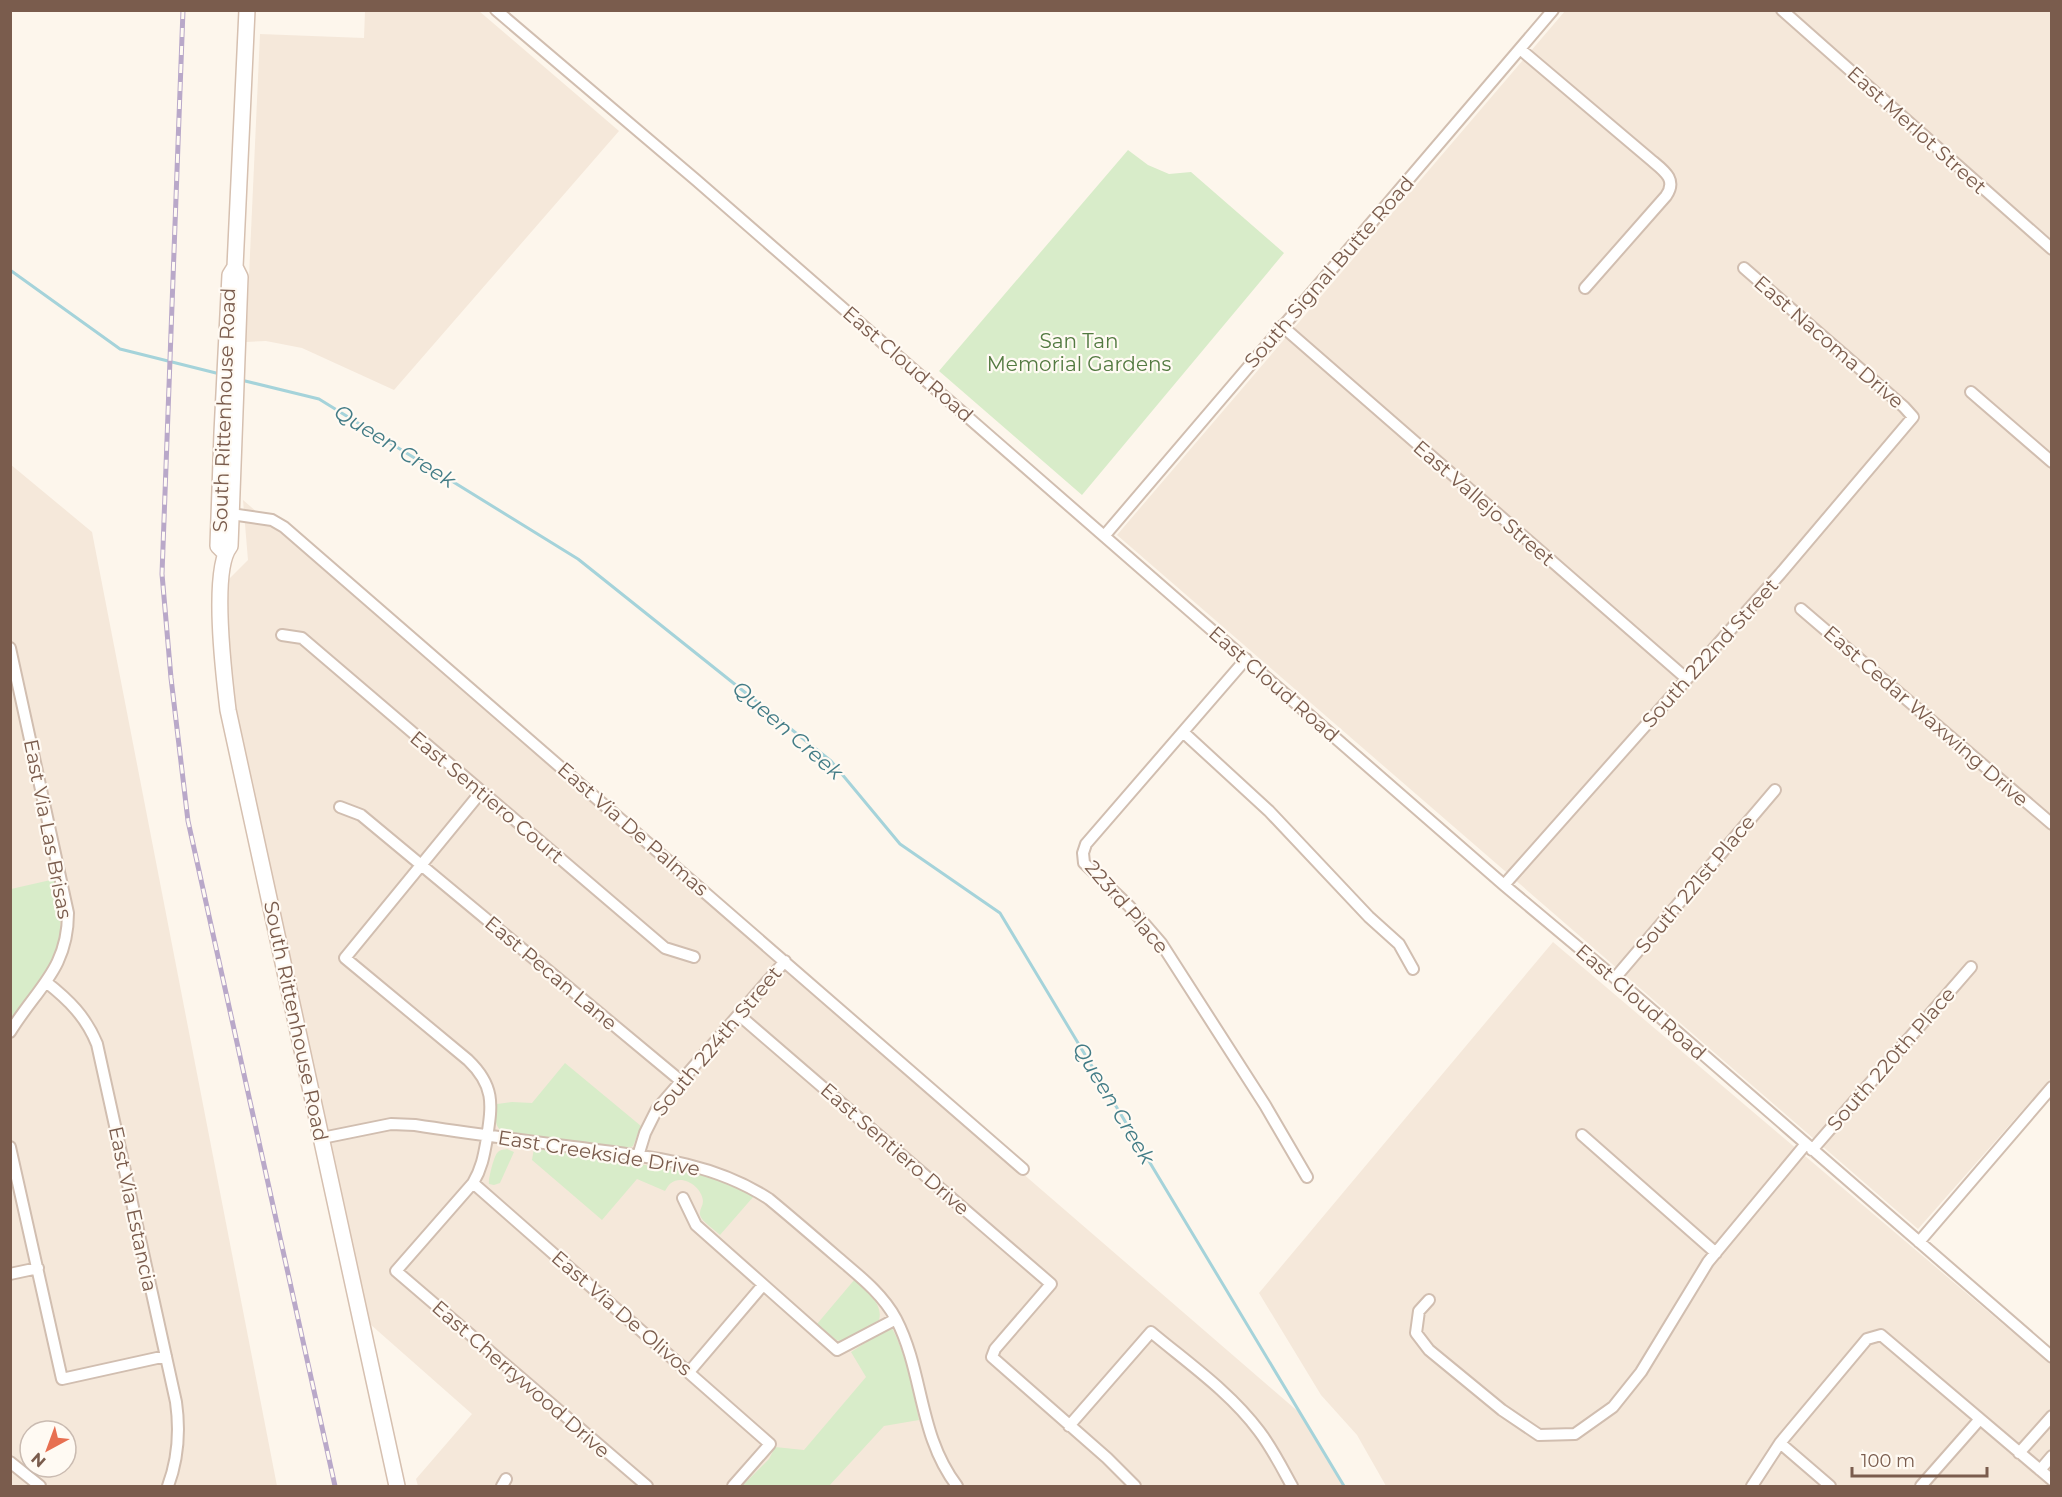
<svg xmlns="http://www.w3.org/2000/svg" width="2062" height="1497" font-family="Montserrat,sans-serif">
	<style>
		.residential { fill: #f5e8da; fill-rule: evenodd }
		.green { fill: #d8ecc9 }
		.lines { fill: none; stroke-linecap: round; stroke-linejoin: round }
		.stream { stroke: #a5d3da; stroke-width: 3 }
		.street-casing { stroke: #d1beb0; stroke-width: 14 }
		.secondary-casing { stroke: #d6c0b0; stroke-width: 18 }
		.street { stroke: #fff; stroke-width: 10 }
		.secondary { stroke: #fff; stroke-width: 15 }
		.rail-casing { stroke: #b9a8c9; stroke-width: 5 }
		.rail { stroke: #fffaf3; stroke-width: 3; stroke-dasharray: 9; stroke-linecap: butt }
		.labels { text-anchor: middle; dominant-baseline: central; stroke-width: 4.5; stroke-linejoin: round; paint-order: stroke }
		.street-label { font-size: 20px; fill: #7a5c4d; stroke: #fffaf3 }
		.park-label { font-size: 20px; fill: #537a41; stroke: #fffaf3 }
		.water-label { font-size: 21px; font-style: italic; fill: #437c86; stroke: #fffaf3 }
	</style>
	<rect width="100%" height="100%" fill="#fdf6ec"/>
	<path class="residential" d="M365 11H479L619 131 394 390 302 348 266 341 246 342 260 34 364 38Z
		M1565 11H2051V1078L1918 1229 1117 535Z
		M10 464 92 532 277 1486H11ZM30 1431H66V1467H30Z
		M243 500 1301 1414 1344 1486H418L416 1479 472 1414 370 1324 322 1138 228 710 221 587 248 560Z
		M1553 942 2051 1365V1486H1386L1357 1435 1321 1395 1259 1293Z"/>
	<path class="green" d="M1128 150 1148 165 1169 174 1191 172 1284 253 1082 495 939 371Z
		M55 879C71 951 51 966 11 1020V889Z
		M565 1063 641 1126 633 1146 625 1150 507 1133C492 1129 496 1116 497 1104L512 1102 532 1103Z
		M534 1148 697 1173 730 1183 754 1196 720 1235C715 1230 702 1222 700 1215 699 1210 703 1206 703 1201 702 1187 683 1174 671 1183 668 1185 667 1188 665 1191L637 1179 602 1220 532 1160Z
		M507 1149 514 1152 500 1183 494 1185 489 1184C488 1180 494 1155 498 1152 501 1149 504 1150 507 1149Z
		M855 1279C865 1289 884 1304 879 1320L845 1341H840L836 1340 817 1324Z
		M891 1326C907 1356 912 1388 919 1420L884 1426 829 1486H742L769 1459 775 1447 804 1450 866 1377 851 1352Z"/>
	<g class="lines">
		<path class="stream" d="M10 270 120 349 220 374
			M241 380 319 399 578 559 831 761 900 844 1000 913 1344 1486"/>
		<defs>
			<path id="street" d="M496 10 696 180 1504 885 1615 978 2052 1357
				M1782 10 2052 249
				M1520 49 1650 159C1663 170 1678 179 1666 196L1585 288
				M1282 326 1687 679
				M1971 392 2052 462
				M231 514 272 520 284 527 1023 1169
				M1105 535 1553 10
				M1801 609 2052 824
				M282 635 302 638 665 948 694 957
				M10 648 68 913C68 969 37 988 10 1032
				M1246 659 1086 844 1083 853 1084 863 1129 906 1161 943 1265 1105 1307 1177
				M1183 732 1269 811 1369 917 1399 944 1413 969
				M481 792 345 958 468 1060C495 1086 492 1104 487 1138 484 1155 482 1168 473 1183L396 1271 647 1486
				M340 807 361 815 681 1081
				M1504 885 1780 574 1913 417 1904 407 1744 268
				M1615 978 1775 790
				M46 982C69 1000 86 1017 97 1044L176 1402C180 1430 178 1459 168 1486
				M739 1015 1051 1284 995 1349 992 1357 1107 1458 1135 1486
				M1582 1135 1716 1253
				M322 1138 391 1124 415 1125C467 1133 520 1140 573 1147 641 1156 710 1160 769 1199 792 1218 814 1237 836 1256 858 1275 882 1293 896 1319 924 1373 918 1435 957 1486
				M10 1147 62 1379 166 1356
				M1812 1150 1971 967
				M638 1156 645 1133 657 1109 785 961
				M473 1183 770 1444 733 1486
				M683 1198 696 1225 837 1350 896 1319
				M1919 1242 2052 1087
				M10 1274 38 1268
				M1429 1300 1419 1311 1416 1333 1429 1350 1502 1410 1539 1435 1575 1434 1613 1407 1641 1372 1708 1262 1805 1145
				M689 1372 763 1285
				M1069 1426 1151 1332C1188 1363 1230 1392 1259 1431 1272 1448 1282 1468 1292 1486
				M1780 1443 1830 1486
				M2019 1453 2052 1416
				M10 1462 40 1486
				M2040 1470 2052 1456
				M502 1486 506 1479
				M1752 1486 1780 1443 1867 1339 1881 1335 2052 1480
				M1921 1486 1980 1419"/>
			<path id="secondary" d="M247 10 235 267 240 277 230 546C211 570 224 677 228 710L397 1486
				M225 553 218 546 222 433 230 275 235 267"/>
		</defs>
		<use href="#street" class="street-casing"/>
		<use href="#secondary" class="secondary-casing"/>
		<use href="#street" class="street"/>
		<use href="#secondary" class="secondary"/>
		<defs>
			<path id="rail" d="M183 10 162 574 171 678 188 821 335 1486"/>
		</defs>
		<use href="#rail" class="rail-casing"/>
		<use href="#rail" class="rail"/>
	</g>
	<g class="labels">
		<g class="street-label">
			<text transform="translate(1917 130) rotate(42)">East Merlot Street</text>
			<text transform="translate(1329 272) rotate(-49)">South Signal Butte Road</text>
			<text transform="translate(1829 342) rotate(41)">East Nacoma Drive</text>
			<text transform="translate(908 364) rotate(41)">East Cloud Road</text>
			<text transform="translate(224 410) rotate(-88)">South Rittenhouse Road</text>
			<text transform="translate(1484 503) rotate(41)">East Vallejo Street</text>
			<text transform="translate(1710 653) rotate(-48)">South 222nd Street</text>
			<text transform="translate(1274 684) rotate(41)">East Cloud Road</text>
			<text transform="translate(1926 716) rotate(41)">East Cedar Waxwing Drive</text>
			<text transform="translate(487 797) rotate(40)">East Sentiero Court</text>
			<text transform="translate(48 829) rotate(79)">East Via Las Brisas</text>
			<text transform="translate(633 829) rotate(41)">East Via De Palmas</text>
			<text transform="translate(1695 884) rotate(-50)">South 221st Place</text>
			<text transform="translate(1127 907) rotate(49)">223rd Place</text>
			<text transform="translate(551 973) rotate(40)">East Pecan Lane</text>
			<text transform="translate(1641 1002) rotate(41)">East Cloud Road</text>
			<text transform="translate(296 1021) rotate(78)">South Rittenhouse Road</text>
			<text transform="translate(717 1041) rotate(-50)">South 224th Street</text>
			<text transform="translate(1891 1059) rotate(-49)">South 220th Place</text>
			<text transform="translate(895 1149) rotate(41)">East Sentiero Drive</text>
			<text transform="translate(599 1153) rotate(9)">East Creekside Drive</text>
			<text transform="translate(133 1209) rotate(78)">East Via Estancia</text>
			<text transform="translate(622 1313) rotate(41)">East Via De Olivos</text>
			<text transform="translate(521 1379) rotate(41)">East Cherrywood Drive</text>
		</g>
		<g class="park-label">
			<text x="1079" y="341">San Tan<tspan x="1079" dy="23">Memorial Gardens</tspan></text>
		</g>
		<g class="water-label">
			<text transform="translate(395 446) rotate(32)">Queen Creek</text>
			<text transform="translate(788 730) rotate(41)">Queen Creek</text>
			<text transform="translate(1114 1103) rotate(59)">Queen Creek</text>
		</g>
	</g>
	<rect width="2062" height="1497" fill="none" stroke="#7a5c4d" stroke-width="24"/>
	<g transform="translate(48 1449) rotate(221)"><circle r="28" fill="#fffaf3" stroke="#cabbb1" stroke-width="1.5"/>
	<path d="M0-4.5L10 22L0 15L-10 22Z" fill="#e76f51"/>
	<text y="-9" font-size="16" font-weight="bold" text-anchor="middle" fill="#7a5c4d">N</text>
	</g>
	<path d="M1852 1467v9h135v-9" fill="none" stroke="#7a5c4d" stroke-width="3"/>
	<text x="1861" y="1467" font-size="18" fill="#7a5c4d" stroke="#fffaf3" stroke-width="4.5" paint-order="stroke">100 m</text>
</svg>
